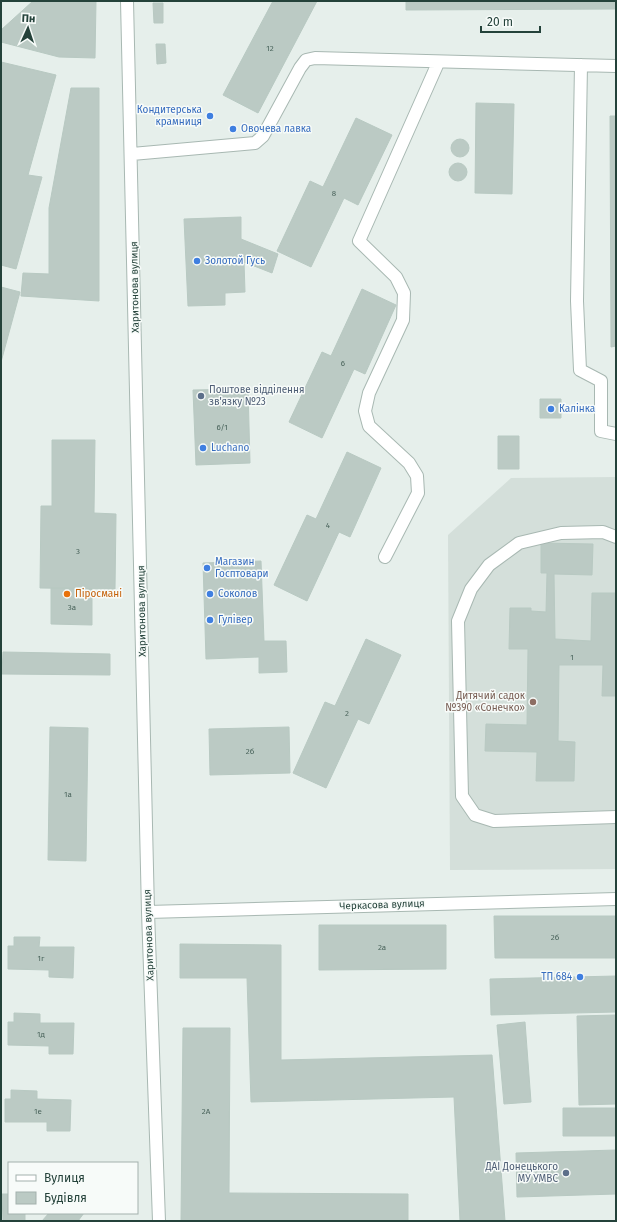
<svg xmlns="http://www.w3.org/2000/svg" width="617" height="1222" font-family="'Fira Sans',sans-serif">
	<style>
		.built { fill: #d4dfda }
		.building { fill: #bbcac4; stroke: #b8c9c2 }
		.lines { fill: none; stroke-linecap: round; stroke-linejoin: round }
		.minor-casing { stroke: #a8b8b2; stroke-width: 14 }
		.minor { stroke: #fff; stroke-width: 12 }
		.shop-dot { fill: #3f7fe0; stroke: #f7fbf9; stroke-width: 1.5 }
		.service-dot { fill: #5c6f8a; stroke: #f7fbf9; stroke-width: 1.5 }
		.food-dot { fill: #e8710a; stroke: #f7fbf9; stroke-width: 1.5 }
		.education-dot { fill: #8d6e63; stroke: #f7fbf9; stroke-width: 1.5 }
		.labels { text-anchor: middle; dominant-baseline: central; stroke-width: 3; stroke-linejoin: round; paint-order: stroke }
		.number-label { font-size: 8px; fill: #4a645c }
		.shop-label { font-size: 10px; fill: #366cbe; stroke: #f7fbf9; text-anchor: start }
		.street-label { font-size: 10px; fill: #24423a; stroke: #f7fbf9 }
		.service-label { font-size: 10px; fill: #4e5e75; stroke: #f7fbf9; text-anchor: start }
		.food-label { font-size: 10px; fill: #c56008; stroke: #f7fbf9; text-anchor: start }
		.education-label { font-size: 10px; fill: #785e54; stroke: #f7fbf9; text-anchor: end }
	</style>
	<rect width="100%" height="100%" fill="#e6efeb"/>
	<path class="built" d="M616 477V869L450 870 448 535 511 478Z"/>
	<path class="building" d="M33 1H96L95 58 59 57 1 42V30Z
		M273 1H317L258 113 223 95Z
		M406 1H616V9L406 10Z
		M153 3H163V23H154Z
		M156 44H165L166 63 157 64Z
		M1 62 56 75 28 175 42 177 16 269 1 265Z
		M71 88H99V301L21 296 23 273 49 274V208Z
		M476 103 514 104 512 194 475 193Z
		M610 116H616V346L611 347Z
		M356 118 392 135 358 205 344 198 311 267 277 251 310 181 323 187Z
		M451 148a9 9 0 1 1 18 0a9 9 0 1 1-18 0Z
		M449 172a9 9 0 1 1 18 0a9 9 0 1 1-18 0Z
		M241 217V239L278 254 272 273 244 262 245 292 225 293V305L188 306 184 219Z
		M1 287 20 292 1 362Z
		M362 289 396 305 365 374 354 369 322 438 289 422 322 352 331 356Z
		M248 389 250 463 196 465 193 390Z
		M540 399H561V418H540Z
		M498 436H519V469H498Z
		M52 440H95L94 513 116 514 115 589 40 588 41 506H52Z
		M347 452 381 468 350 537 339 532 307 601 274 585 307 515 316 519Z
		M541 543 593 544 592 575 554 574 555 639 591 641 592 593H616V696H602L603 665H559L558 741 575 742 574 781H536L537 752 485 751 486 724 527 725 528 649H509L510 608H531V611L546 612 547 573H541Z
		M261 561 264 641H286L287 672 259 673V657L206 659 203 563Z
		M51 588 92 589V625L51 624Z
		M366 639 401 655 369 724 358 719 326 788 293 773 325 702 335 706Z
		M3 652 110 654V675L2 674Z
		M50 727 88 728 86 861 48 860Z
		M289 727 290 773 210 775 209 729Z
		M494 916H616V958H495Z
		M319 925H446V969L319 970Z
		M14 937H40L39 947H74L73 978 49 977V970L8 969V946H14Z
		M180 944 281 945V1060L492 1055 505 1221H460L454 1097 251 1102 247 978H180Z
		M616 976V1012L491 1015 490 979Z
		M14 1013 40 1014V1023H74L73 1054H49V1046L8 1045V1022H14Z
		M616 1015V1104L579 1105 577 1016Z
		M525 1022 531 1102 504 1104 497 1025Z
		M183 1028H230L229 1193 408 1194V1221H181Z
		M11 1090 37 1091V1099L71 1100 70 1131H47V1122H5V1099H11Z
		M563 1108H616V1136H563Z
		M616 1150V1194L517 1197 516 1153Z
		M2 1194H9V1213H25V1221H3Z
		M49 1213H84L78 1221H42Z"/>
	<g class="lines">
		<defs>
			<path id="minor" d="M127 1 148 912 159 1221
				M581 65 577 301 580 370 601 381V431L616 434
				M132 154 255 143 263 136 300 68 306 60 315 58 616 66
				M616 537 603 532 561 533 519 543 489 565 471 589 458 621 462 796 475 815 494 821 616 817
				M385 557 418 493 417 476 409 463 369 426 365 411 369 393 403 320 404 293 396 277 359 241 438 63
				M148 912 616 899"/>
		</defs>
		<use href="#minor" class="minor-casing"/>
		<use href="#minor" class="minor"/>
	</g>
	<g class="shop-dot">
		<circle cx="210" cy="116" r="4"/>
		<circle cx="233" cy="129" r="4"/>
		<circle cx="197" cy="261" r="4"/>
		<circle cx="551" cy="409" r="4"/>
		<circle cx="203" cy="448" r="4"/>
		<circle cx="207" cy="568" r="4"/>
		<circle cx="210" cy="594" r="4"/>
		<circle cx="210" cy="620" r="4"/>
		<circle cx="580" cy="977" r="4"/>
	</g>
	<g class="service-dot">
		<circle cx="201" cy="396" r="4"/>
		<circle cx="566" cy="1173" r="4"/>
	</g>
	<circle class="food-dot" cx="67" cy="594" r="4"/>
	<circle class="education-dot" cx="533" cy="702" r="4"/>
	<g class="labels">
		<g class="number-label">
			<text x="270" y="48">12</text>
			<text x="334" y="193">8</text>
			<text x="343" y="363">6</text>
			<text x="222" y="427">6/1</text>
			<text x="328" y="525">4</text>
			<text x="78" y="551">3</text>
			<text x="72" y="607">3а</text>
			<text x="572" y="657">1</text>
			<text x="347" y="713">2</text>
			<text x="250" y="751">2б</text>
			<text x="68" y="794">1а</text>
			<text x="555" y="937">2б</text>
			<text x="382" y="947">2а</text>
			<text x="41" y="958">1г</text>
			<text x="41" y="1034">1д</text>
			<text x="38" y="1111">1е</text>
			<text x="206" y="1111">2А</text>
		</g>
		<g class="shop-label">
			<text x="202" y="110" text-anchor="end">Кондитерська<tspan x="202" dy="12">крамниця</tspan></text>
			<text x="241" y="129">Овочева лавка</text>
			<text x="205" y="261">Золотой Гусь</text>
			<text x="559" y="409">Калінка</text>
			<text x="211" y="448">Luchano</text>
			<text x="215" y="562">Магазин<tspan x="215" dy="12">Госптовари</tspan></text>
			<text x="218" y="594">Соколов</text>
			<text x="218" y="620">Гулівер</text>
			<text x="572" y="977" text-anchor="end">ТП 684</text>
		</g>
		<g class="street-label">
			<text transform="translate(135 287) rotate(-91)">Харитонова вулиця</text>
			<text transform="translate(142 611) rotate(-91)">Харитонова вулиця</text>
			<text transform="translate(382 905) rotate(-2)">Черкасова вулиця</text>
			<text transform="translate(149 935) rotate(-92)">Харитонова вулиця</text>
		</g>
		<g class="service-label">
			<text x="209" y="390">Поштове відділення<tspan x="209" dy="12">зв'язку №23</tspan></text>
			<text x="558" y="1167" text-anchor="end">ДАІ Донецького<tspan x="558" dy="12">МУ УМВС</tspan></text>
		</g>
		<g class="food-label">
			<text x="75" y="594">Піросмані</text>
		</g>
		<g class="education-label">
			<text x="525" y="696">Дитячий садок<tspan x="525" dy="12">№390 «Сонечко»</tspan></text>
		</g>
	</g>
	<rect width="617" height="1222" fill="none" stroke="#24423a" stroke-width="4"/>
	<rect x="8" y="1162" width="130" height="52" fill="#f7fbf9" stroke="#a3b1ad"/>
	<rect x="16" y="1175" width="20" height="6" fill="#ffffff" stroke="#a3b1ad"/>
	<text x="44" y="1182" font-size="12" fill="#24423a">Вулиця</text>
	<rect x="16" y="1192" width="20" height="12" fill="#bbcac4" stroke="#a3b1ad"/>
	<text x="44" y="1202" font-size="12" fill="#24423a">Будівля</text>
	<g transform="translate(28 28) rotate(3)" stroke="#f7fbf9" stroke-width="3" paint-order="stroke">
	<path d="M0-3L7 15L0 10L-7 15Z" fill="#24423a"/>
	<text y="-6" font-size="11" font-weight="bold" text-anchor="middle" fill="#24423a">Пн</text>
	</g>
	<path d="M481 26v6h59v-6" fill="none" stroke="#24423a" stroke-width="2"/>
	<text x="487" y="26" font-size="12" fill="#24423a" stroke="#f7fbf9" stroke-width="3" paint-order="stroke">20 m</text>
</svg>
